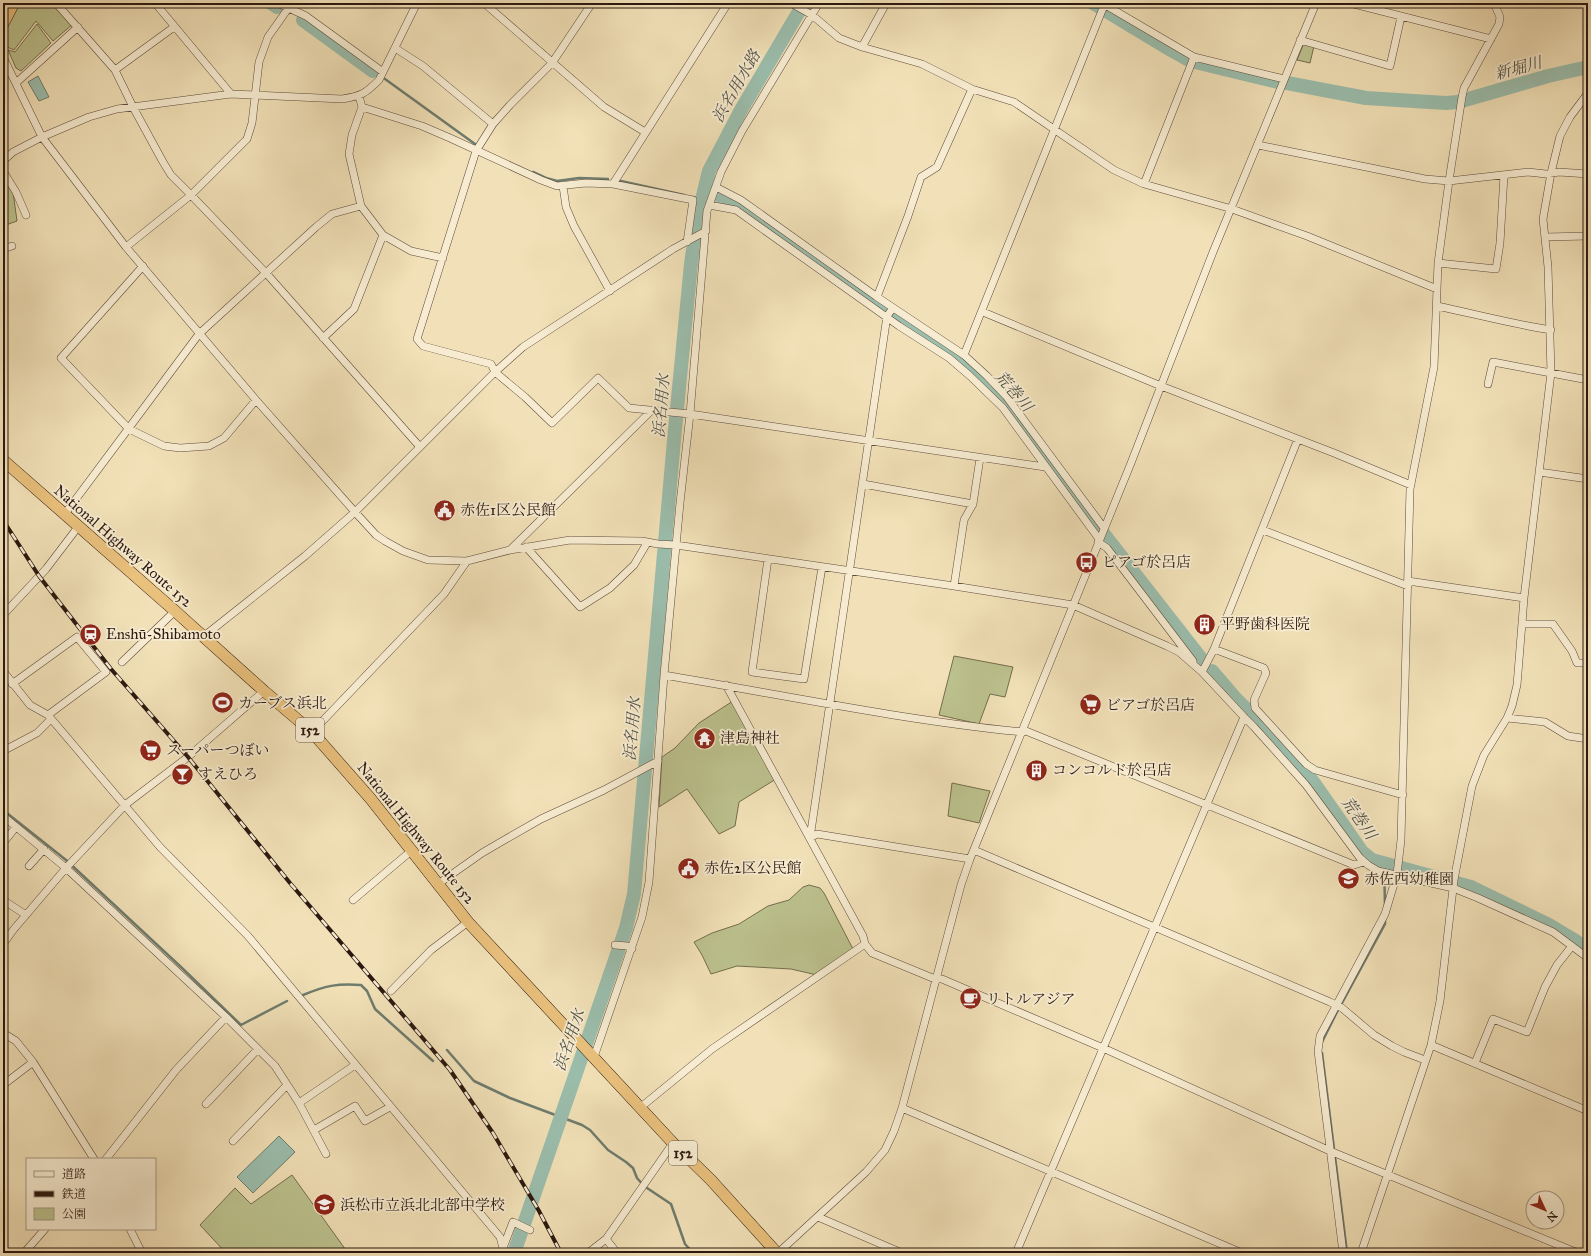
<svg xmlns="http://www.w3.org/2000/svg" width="1591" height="1256" font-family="'IM FELL Great Primer','Noto Serif JP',serif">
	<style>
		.green { fill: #bcc28e; stroke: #746d4f }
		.water { fill: #9bbead; stroke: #6e7c6e }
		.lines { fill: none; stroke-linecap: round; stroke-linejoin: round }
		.stream { stroke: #6e7c6e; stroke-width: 2.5 }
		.river { stroke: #9bbead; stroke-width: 14 }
		.minor-casing { stroke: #5d4a3a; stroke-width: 8 }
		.highway-casing { stroke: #2b1810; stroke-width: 12 }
		.minor { stroke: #f7ecd1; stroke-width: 7 }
		.highway { stroke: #e9c07c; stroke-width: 11 }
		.rail-casing { stroke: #2b1810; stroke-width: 4 }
		.rail { stroke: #f7ecd1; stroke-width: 2.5; stroke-dasharray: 8; stroke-linecap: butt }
		.labels { text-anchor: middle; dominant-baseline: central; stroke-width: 3.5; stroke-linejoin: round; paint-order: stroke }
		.shield { fill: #f7ecd1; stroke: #68584a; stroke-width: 1 }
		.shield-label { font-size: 14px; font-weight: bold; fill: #2b1810 }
		.poi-label { font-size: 15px; fill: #2b1810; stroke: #f7ecd1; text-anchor: start }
		.street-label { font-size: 15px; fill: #2b1810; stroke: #f7ecd1 }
		.water-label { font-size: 16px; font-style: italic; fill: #525247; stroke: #f7ecd1 }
	</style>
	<rect width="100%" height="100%" fill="#f2e1b8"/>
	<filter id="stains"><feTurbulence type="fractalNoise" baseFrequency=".005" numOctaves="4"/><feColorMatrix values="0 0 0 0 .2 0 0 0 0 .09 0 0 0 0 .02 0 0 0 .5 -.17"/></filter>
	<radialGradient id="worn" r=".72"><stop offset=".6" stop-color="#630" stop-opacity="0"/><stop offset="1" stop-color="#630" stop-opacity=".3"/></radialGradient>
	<path class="green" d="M20 3H53L73 24 53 41 36 21 14 50C10 48 5 47 3 43 0 35 16 11 20 3Z
		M37 24 51 43 21 71 16 68 8 50 15 52Z
		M1304 43 1314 46 1310 63 1297 60Z
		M3 177 13 192 17 221 3 226Z
		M954 656 1013 667 1005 697 990 694 979 724 939 715Z
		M733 701 776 779 739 802 735 826 719 834 687 789 659 807 662 757 675 748 699 723Z
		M952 783 990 791 979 823 948 816Z
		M809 885 820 888 824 893 853 949 817 975 791 969 737 966 711 974 702 955 694 942 712 933 739 924 768 906 789 900 803 887Z
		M292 1175 348 1253H226L200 1225 235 1188 251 1204Z"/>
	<path class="water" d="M38 76 49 97 39 101 28 82Z
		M279 1136 295 1152 253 1193 237 1177Z"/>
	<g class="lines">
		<path class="stream" d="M385 79 475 144
			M533 172 546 178 557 181 579 178 608 179
			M621 181 684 195
			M693 197 702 200
			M3 810 66 860 182 968 241 1025 287 1001
			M1384 863 1385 906
			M303 995C325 986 337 983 361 985L367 991 375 1009 433 1061
			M1322 1042 1336 1014 1385 924V919
			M447 1050 474 1081 510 1098 582 1125 590 1130 608 1150 626 1162 633 1168 637 1178 644 1186 671 1204 685 1244 693 1253
			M1322 1053 1347 1253"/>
		<path class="river" d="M271 3 277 7
			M1093 3 1171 50 1187 59
			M303 20 373 71
			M1195 62 1278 82
			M1287 83 1366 98 1446 103 1458 102 1548 76 1588 67
			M718 195 739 203 781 236 947 352 978 375 990 385 1022 425 1099 528 1203 661
			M1212 671 1236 699 1280 742 1314 783 1362 852 1372 860 1471 887 1549 925 1574 940 1588 950
			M514 1253 626 928 634 894 674 440 691 264 698 216 709 171 741 110 804 3"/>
		<defs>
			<path id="minor" d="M56 3 115 70 133 107 163 162 171 175 191 195 126 247
				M155 3 231 94
				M278 3 306 16 383 72
				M292 3 268 37 259 62 252 123 247 139 191 195 266 273 420 447
				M484 3 604 107 645 132
				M592 3 552 63 510 105 493 124 476 151 417 339 423 346 491 364 495 372 525 397 552 423 598 378 629 408 690 414 1045 467
				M791 3 812 15 839 38 862 47 922 64 972 89 1014 102 1114 170 1144 184 1232 209 1307 236 1437 289
				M1102 3 1194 57 1284 79
				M1350 3 1491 39
				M1300 40 1390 66 1401 17
				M862 47 884 7 885 3
				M395 48 423 66 493 124
				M3 57 42 137 126 247 256 400 355 512 376 535 385 541 403 551 428 560 467 561 510 550 570 540 642 541 658 544 676 545 954 586 1073 605 1167 646 1179 652 1202 672 1244 717 1254 727 1306 785 1360 858 1368 865 1378 871 1453 888 1478 898 1553 932 1588 958
				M115 70 174 27
				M16 83 78 27
				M359 96 362 107 352 135 349 154 361 206 383 235 411 251 443 258
				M362 107 422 126 450 138 541 180 557 186 586 183 613 184 693 200 687 242
				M1258 145 1425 179 1449 181 1528 172 1546 174 1559 172 1588 174
				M3 161 13 152 42 137 89 117 117 109 231 94 342 99C361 96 365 94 379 80L417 3
				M3 171 16 192 26 215
				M613 184 728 3
				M1144 184 1194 57
				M563 186 566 207 574 226 610 291
				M716 187 741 200 877 297 964 355 987 376 1006 396 1104 528
				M709 205 736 210 899 326 949 358 970 376 1003 408 1099 539
				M1545 237 1588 236
				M3 249 12 246
				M1438 263 1496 269 1500 243 1504 175
				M143 266 61 358 129 429 164 446 180 448 209 446 224 438 256 400
				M877 297 908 216 921 177 937 167 972 89
				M1437 306C1475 314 1512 324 1551 330
				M893 308 887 316C860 490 835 664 810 838L817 834 970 859
				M983 312 1161 386 1334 453 1411 485
				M323 338 354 309 383 235
				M964 355 1105 3
				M1488 384 1493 362 1588 380
				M1539 472 1588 479
				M863 484 973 504
				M64 515 199 334 316 227 332 214 361 206
				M1263 530 1408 586
				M1098 542 1107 548 1193 661
				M526 547 580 607 610 588 634 565 647 543
				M510 550 651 411
				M768 559 752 672 804 679 822 567
				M1408 581 1524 598
				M954 586 964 520 973 504 980 458
				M3 615 46 569 78 527
				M1522 624H1553L1572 651 1577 663H1588
				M203 637 305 556 355 512 495 372 523 347 673 249 706 231
				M1214 649 1264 668 1266 673 1254 700 1255 708 1306 764 1315 770 1403 795
				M122 662 175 611
				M3 671 30 705 48 715 160 847 248 936 500 1237 503 1248
				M1202 672 1214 649 1298 439
				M664 675C783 695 902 720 1022 732L1026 731 1354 865 1364 862
				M12 684 77 637 106 672 48 715
				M726 685 863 936 865 944 872 953 935 979H942L1103 1048 1330 1151 1578 1253
				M1507 718 1545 722 1568 736 1588 739
				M312 732 444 594 467 561
				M3 751 37 733 51 719
				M3 816 66 868 226 1017 275 1066 299 1103 326 1154
				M3 843 16 827
				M974 850 1330 1002 1342 1008 1374 1035 1392 1046 1404 1052 1425 1060
				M29 866 44 849
				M438 884 482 853 506 839 541 819 604 790 658 761
				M3 900 26 915
				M353 900 411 851
				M3 944 14 929 66 868 125 805 188 757 264 691
				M615 945 627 946 632 949
				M391 991 431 950 468 922
				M3 1033 16 1041 33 1062 94 1159
				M1431 1045 1588 1111
				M594 1057 642 917 649 882 664 675 680 503 690 414 707 211 721 172 742 131 819 3
				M1475 1063 1493 1019 1527 1032 1545 987 1557 965 1572 946
				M3 1085 33 1062
				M299 1103 355 1065
				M206 1104 258 1049
				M641 1107 712 1049 865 944
				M902 1108 1242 1253
				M314 1130 355 1106 365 1121 390 1107
				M233 1141 287 1085
				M106 1159 176 1070 226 1017
				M818 1217 902 1253
				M130 1229 142 1253
				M606 1239 617 1253
				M24 1253 45 1229
				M501 1253 513 1222 530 1230
				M588 1253 606 1239 673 1143
				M778 1253 866 1172 885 1150 894 1131 902 1108 961 885 970 859 1131 463 1213 252 1316 3
				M1016 1253 1244 717
				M1343 1253 1318 1051 1320 1036 1385 914 1397 874 1401 840 1410 489 1434 367 1438 263 1449 181 1462 97 1464 88 1499 24 1500 17 1494 3
				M1361 1253 1431 1045 1440 1001 1454 880 1472 786 1484 755 1507 718 1512 706 1517 685 1524 598 1551 373 1548 267 1543 219 1551 173 1560 136 1570 117 1588 93"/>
			<path id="highway" d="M3 24 14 3
				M3 460 175 611 264 691 312 732 370 798 468 922 673 1143 711 1180 777 1253"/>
		</defs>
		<use href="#minor" class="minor-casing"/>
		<use href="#highway" class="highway-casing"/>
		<use href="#minor" class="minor"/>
		<use href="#highway" class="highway"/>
		<defs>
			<path id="rail" d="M3 520 39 576 111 669 188 757 290 883 450 1070 493 1133 539 1211 561 1253"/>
		</defs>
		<use href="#rail" class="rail-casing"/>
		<use href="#rail" class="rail"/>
	</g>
	<defs>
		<symbol id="civic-disc" viewBox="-11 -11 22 22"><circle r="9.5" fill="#8f2418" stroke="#f7ecd1"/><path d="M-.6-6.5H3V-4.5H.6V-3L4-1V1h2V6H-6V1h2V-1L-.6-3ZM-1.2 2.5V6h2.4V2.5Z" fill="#fff"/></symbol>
		<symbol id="bus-disc" viewBox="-11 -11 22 22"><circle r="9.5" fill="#8f2418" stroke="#f7ecd1"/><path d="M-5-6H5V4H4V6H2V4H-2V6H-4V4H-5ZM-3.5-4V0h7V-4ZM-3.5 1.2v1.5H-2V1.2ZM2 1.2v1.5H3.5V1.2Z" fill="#fff"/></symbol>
		<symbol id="building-disc" viewBox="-11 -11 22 22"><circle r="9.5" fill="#8f2418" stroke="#f7ecd1"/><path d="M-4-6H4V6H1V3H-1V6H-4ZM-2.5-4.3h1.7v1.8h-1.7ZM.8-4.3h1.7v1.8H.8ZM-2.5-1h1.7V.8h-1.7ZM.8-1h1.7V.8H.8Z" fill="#fff"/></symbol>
		<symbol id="station-disc" viewBox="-11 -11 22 22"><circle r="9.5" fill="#8f2418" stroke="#f7ecd1"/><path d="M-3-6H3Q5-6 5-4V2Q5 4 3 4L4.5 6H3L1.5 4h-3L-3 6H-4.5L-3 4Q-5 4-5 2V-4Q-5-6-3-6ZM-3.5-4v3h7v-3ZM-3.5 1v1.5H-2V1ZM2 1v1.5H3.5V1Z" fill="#fff"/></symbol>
		<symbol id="stadium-disc" viewBox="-11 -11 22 22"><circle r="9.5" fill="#8f2418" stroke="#f7ecd1"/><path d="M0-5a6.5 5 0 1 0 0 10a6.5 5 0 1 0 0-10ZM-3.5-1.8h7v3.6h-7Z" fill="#fff"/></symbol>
		<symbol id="supermarket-disc" viewBox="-11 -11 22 22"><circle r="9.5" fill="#8f2418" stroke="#f7ecd1"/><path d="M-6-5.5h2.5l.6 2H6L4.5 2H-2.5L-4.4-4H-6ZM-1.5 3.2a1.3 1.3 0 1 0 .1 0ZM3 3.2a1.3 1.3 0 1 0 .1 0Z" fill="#fff"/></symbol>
		<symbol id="temple-disc" viewBox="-11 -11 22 22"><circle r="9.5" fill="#8f2418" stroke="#f7ecd1"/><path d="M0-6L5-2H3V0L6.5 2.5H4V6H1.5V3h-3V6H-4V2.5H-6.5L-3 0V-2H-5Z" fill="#fff"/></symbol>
		<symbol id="bar-disc" viewBox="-11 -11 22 22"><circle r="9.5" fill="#8f2418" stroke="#f7ecd1"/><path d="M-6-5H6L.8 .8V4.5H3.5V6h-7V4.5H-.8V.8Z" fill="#fff"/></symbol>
		<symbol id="school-disc" viewBox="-11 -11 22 22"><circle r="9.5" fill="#8f2418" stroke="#f7ecd1"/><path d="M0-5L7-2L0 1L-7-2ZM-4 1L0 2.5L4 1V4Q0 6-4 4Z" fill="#fff"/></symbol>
		<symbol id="cafe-disc" viewBox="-11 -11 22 22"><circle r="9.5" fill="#8f2418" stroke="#f7ecd1"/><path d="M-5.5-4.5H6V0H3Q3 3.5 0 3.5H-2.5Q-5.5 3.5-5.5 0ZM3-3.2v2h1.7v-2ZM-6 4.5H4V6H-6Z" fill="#fff"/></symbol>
	</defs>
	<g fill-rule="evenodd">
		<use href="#civic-disc" x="432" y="498" width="25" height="25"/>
		<use href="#bus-disc" x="1074" y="550" width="25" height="25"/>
		<use href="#building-disc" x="1192" y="612" width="25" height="25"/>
		<use href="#station-disc" x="78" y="622" width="25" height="25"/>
		<use href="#stadium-disc" x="210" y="690" width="25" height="25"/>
		<use href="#supermarket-disc" x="1078" y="692" width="25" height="25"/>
		<use href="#temple-disc" x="692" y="726" width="25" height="25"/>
		<use href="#supermarket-disc" x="138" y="738" width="25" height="25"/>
		<use href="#building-disc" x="1024" y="758" width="25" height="25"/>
		<use href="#bar-disc" x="170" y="762" width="25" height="25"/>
		<use href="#civic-disc" x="676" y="856" width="25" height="25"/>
		<use href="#school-disc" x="1336" y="866" width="25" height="25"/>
		<use href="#cafe-disc" x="958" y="986" width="25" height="25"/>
		<use href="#school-disc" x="312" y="1192" width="25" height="25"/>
	</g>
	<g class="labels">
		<g class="shield">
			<rect x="296" y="718" width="28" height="24" rx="3"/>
			<rect x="669" y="1141" width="28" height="24" rx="3"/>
		</g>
		<g class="shield-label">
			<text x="310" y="730">152</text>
			<text x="683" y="1153">152</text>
		</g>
		<g class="poi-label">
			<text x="460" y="510">赤佐1区公民館</text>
			<text x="1102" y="562">ピアゴ於呂店</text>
			<text x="1220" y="624">平野歯科医院</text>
			<text x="106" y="634">Enshū-Shibamoto</text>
			<text x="238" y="703">カーブス浜北</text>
			<text x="1106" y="705">ビアゴ於呂店</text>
			<text x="720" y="738">津島神社</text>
			<text x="166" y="750">スーパーつぼい</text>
			<text x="1052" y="770">コンコルド於呂店</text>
			<text x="198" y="774">すえひろ</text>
			<text x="704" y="868">赤佐2区公民館</text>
			<text x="1364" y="879">赤佐西幼稚園</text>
			<text x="986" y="999">リトルアジア</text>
			<text x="340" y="1205">浜松市立浜北北部中学校</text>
		</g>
		<g class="street-label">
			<text transform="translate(123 546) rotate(41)">National Highway Route 152</text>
			<text transform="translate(416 833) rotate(51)">National Highway Route 152</text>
		</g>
		<g class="water-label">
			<text transform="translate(1518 68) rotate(-15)">新堀川</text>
			<text transform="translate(736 86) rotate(-60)">浜名用水路</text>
			<text transform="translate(1014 391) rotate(49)">荒巻川</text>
			<text transform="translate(661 406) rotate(-85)">浜名用水</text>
			<text transform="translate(632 729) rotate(-85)">浜名用水</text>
			<text transform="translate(1359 818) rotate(55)">荒巻川</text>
			<text transform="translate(569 1040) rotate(-71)">浜名用水</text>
		</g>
	</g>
	<rect width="1591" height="1256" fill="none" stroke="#f2e1b8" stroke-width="16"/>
	<rect x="4" y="4" width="1583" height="1248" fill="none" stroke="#2b1810" stroke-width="2"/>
	<rect x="8" y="8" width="1575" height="1240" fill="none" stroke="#2b1810"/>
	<rect x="26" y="1158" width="130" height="72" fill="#f7ecd1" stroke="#a59784"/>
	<rect x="34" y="1171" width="20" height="6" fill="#f7ecd1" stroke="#a59784"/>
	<text x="62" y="1178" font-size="12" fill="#2b1810">道路</text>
	<rect x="34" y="1191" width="20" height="6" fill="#2b1810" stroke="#a59784"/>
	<text x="62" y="1198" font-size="12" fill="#2b1810">鉄道</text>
	<rect x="34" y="1208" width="20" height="12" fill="#bcc28e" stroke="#a59784"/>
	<text x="62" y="1218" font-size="12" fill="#2b1810">公園</text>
	<g transform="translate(1545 1210) rotate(134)"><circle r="19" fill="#f7ecd1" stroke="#a59784"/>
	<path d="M0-3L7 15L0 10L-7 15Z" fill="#8f2418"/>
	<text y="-6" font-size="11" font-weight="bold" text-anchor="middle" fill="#2b1810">N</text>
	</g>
	<rect width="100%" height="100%" filter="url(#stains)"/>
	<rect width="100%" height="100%" fill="url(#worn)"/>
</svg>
